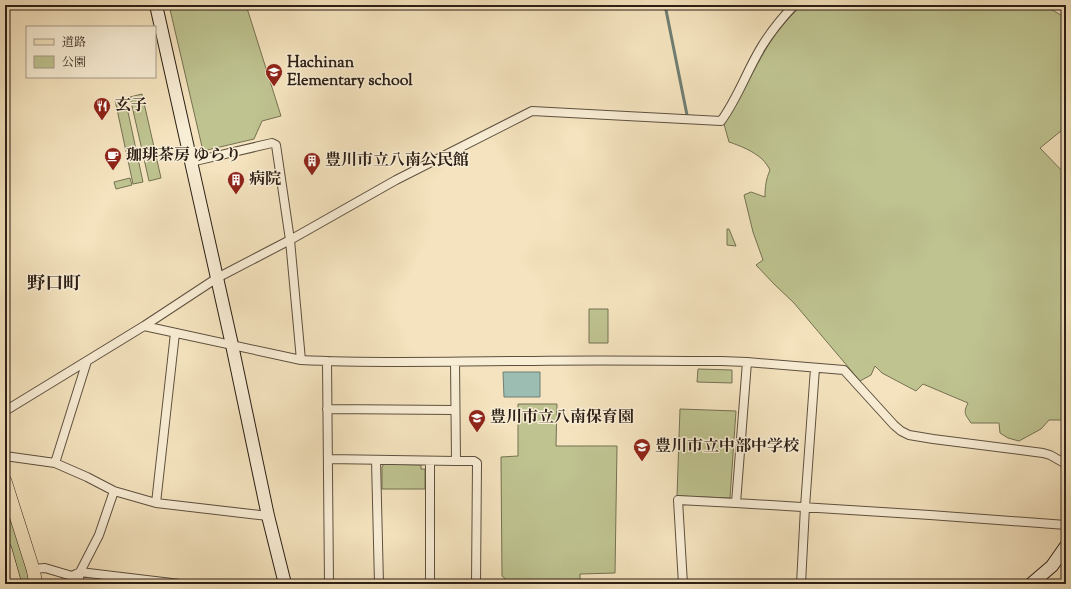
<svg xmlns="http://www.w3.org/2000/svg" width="1071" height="589" font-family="'Sorts Mill Goudy','Noto Serif JP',serif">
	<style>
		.green { fill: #bec390; stroke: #757152 }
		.water { fill: #9cbeb2; stroke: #6f7e73 }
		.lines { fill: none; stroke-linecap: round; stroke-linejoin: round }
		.stream { stroke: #6f7e73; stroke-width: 3 }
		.street-casing { stroke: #5e503f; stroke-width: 10 }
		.secondary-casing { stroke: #2c1f15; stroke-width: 14 }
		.primary-casing { stroke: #2c1f15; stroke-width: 14 }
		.street { stroke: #f8edd5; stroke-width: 8 }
		.secondary { stroke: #f8edd5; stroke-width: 12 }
		.primary { stroke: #f4e3be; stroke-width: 13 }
		.labels { text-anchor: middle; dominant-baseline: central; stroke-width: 3; stroke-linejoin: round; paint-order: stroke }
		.poi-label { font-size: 16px; font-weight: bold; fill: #2c1f15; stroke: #f8edd5; text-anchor: start }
		.quarter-label { font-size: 18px; font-weight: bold; fill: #2c1f15; stroke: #f8edd5 }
	</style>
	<rect width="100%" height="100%" fill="#f4e3be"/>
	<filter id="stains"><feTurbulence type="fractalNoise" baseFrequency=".005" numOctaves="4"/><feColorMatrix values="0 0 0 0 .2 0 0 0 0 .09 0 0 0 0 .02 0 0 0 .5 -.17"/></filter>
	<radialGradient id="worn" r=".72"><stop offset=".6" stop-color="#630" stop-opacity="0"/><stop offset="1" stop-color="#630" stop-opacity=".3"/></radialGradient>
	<path class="green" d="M169 5H246L281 116 262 121 254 139 203 151Z
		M802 5H1044L1066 18V127L1040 148 1066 175V418L1064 420H1049L1041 429 1019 441 1008 438 1000 433 999 423H971C965 414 963 413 968 403L923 384 916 391 882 373 875 366 871 375 860 381 794 303 774 284 756 265 763 260 753 232 744 195 751 192 765 197C765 187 766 179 770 170 768 166 765 162 762 159 753 151 741 146 729 142L724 124C739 102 749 79 762 56 772 37 786 20 802 5Z
		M142 94 161 178 149 181 130 97Z
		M125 98 143 182 133 184 115 100Z
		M130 178 132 185 116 189 114 182Z
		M727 229H729L736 246 727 245Z
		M589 309H608V343H589Z
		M698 369 732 370V383L697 382Z
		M518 404H557L556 446H617L615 573 580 574V583L511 584 502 576 501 457 518 456Z
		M680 409 736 411 730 498 677 496Z
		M384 464 421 465V469H425V489H382V467Z
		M5 498 31 584H19L10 553 5 532Z"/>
	<path class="water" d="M503 372H540V397H504Z"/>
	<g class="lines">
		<path class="stream" d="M665 5 687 115"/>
		<defs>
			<path id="street" d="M191 162 272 143 276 145 290 240 301 360
				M144 326 301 360C378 364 456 361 534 361 596 360 659 361 721 361L747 362 844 370 894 425 901 431 909 435 933 439 1043 453 1050 455 1066 464
				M327 361 329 584
				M455 362 456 461H474L477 463 476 584
				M327 409 455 410
				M5 411 144 326 217 278 290 240 396 180 532 111 721 121C738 98 747 70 762 46 771 31 782 18 794 5
				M5 456 55 463 87 477 114 491 156 503 268 516
				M328 459 456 461
				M376 460 379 584
				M430 461V584
				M55 463 87 361
				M156 503 175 333
				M736 503 930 515 1066 525
				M33 569 45 568 72 576 80 572 180 584
				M78 584 80 572 99 535 114 491
				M683 584 678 500 736 503 747 362
				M801 584 805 507 815 368"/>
			<path id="secondary" d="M156 5 232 345 268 516 285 584
				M1031 584 1052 566 1066 546"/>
			<path id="primary" d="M5 481 33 569 36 584
				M5 549 15 584"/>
		</defs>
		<use href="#street" class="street-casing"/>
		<use href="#secondary" class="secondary-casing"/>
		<use href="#primary" class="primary-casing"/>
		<use href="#street" class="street"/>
		<use href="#secondary" class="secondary"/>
		<use href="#primary" class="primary"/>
	</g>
	<defs>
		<symbol id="school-pin" viewBox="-11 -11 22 30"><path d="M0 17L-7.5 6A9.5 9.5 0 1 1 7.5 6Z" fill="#8f2418" stroke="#f8edd5"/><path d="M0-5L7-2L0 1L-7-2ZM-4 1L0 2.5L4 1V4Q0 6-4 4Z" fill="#fff"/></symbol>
		<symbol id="restaurant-pin" viewBox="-11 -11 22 30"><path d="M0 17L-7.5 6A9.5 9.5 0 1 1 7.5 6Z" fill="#8f2418" stroke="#f8edd5"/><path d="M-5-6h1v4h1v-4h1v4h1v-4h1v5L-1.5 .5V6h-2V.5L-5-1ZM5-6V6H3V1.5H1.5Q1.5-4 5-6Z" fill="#fff"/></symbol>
		<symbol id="cafe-pin" viewBox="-11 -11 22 30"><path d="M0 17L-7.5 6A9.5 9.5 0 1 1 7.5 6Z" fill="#8f2418" stroke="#f8edd5"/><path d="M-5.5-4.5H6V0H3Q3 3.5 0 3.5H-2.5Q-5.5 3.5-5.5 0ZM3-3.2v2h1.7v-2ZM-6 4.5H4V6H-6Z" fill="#fff"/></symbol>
		<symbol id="building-pin" viewBox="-11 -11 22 30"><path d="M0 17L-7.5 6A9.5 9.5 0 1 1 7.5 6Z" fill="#8f2418" stroke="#f8edd5"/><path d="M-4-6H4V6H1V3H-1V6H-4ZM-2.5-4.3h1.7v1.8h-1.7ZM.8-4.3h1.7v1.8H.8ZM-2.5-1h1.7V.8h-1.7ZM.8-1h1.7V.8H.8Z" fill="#fff"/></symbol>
	</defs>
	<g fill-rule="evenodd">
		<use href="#school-pin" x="264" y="62" width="20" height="27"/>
		<use href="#restaurant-pin" x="92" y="96" width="20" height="27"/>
		<use href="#cafe-pin" x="103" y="146" width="20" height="27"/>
		<use href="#building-pin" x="302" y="151" width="20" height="27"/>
		<use href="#building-pin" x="226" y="170" width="20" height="27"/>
		<use href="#school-pin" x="467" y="408" width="20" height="27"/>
		<use href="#school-pin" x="632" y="437" width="20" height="27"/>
	</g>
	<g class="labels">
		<g class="poi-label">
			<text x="287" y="63">Hachinan<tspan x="287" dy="18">Elementary school</tspan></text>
			<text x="115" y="106">玄子</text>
			<text x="126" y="156">珈琲茶房 ゆらり</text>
			<text x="325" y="161">豊川市立八南公民館</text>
			<text x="249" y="180">病院</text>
			<text x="490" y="418">豊川市立八南保育園</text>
			<text x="655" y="447">豊川市立中部中学校</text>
		</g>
		<g class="quarter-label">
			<text x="54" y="285">野口町</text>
		</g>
	</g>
	<rect width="1071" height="589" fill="none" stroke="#f4e3be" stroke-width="20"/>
	<rect x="6" y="6" width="1059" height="577" fill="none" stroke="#2c1f15" stroke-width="2"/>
	<rect x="10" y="10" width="1051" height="569" fill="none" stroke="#2c1f15"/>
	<rect x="26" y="26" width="130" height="52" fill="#f8edd5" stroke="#a69b88"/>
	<rect x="34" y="39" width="20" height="6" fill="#f4e3be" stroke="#a69b88"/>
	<text x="62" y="46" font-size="12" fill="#2c1f15">道路</text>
	<rect x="34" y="56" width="20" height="12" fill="#bec390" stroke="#a69b88"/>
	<text x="62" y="66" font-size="12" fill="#2c1f15">公園</text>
	<rect width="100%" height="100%" filter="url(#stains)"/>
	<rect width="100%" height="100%" fill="url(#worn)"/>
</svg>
